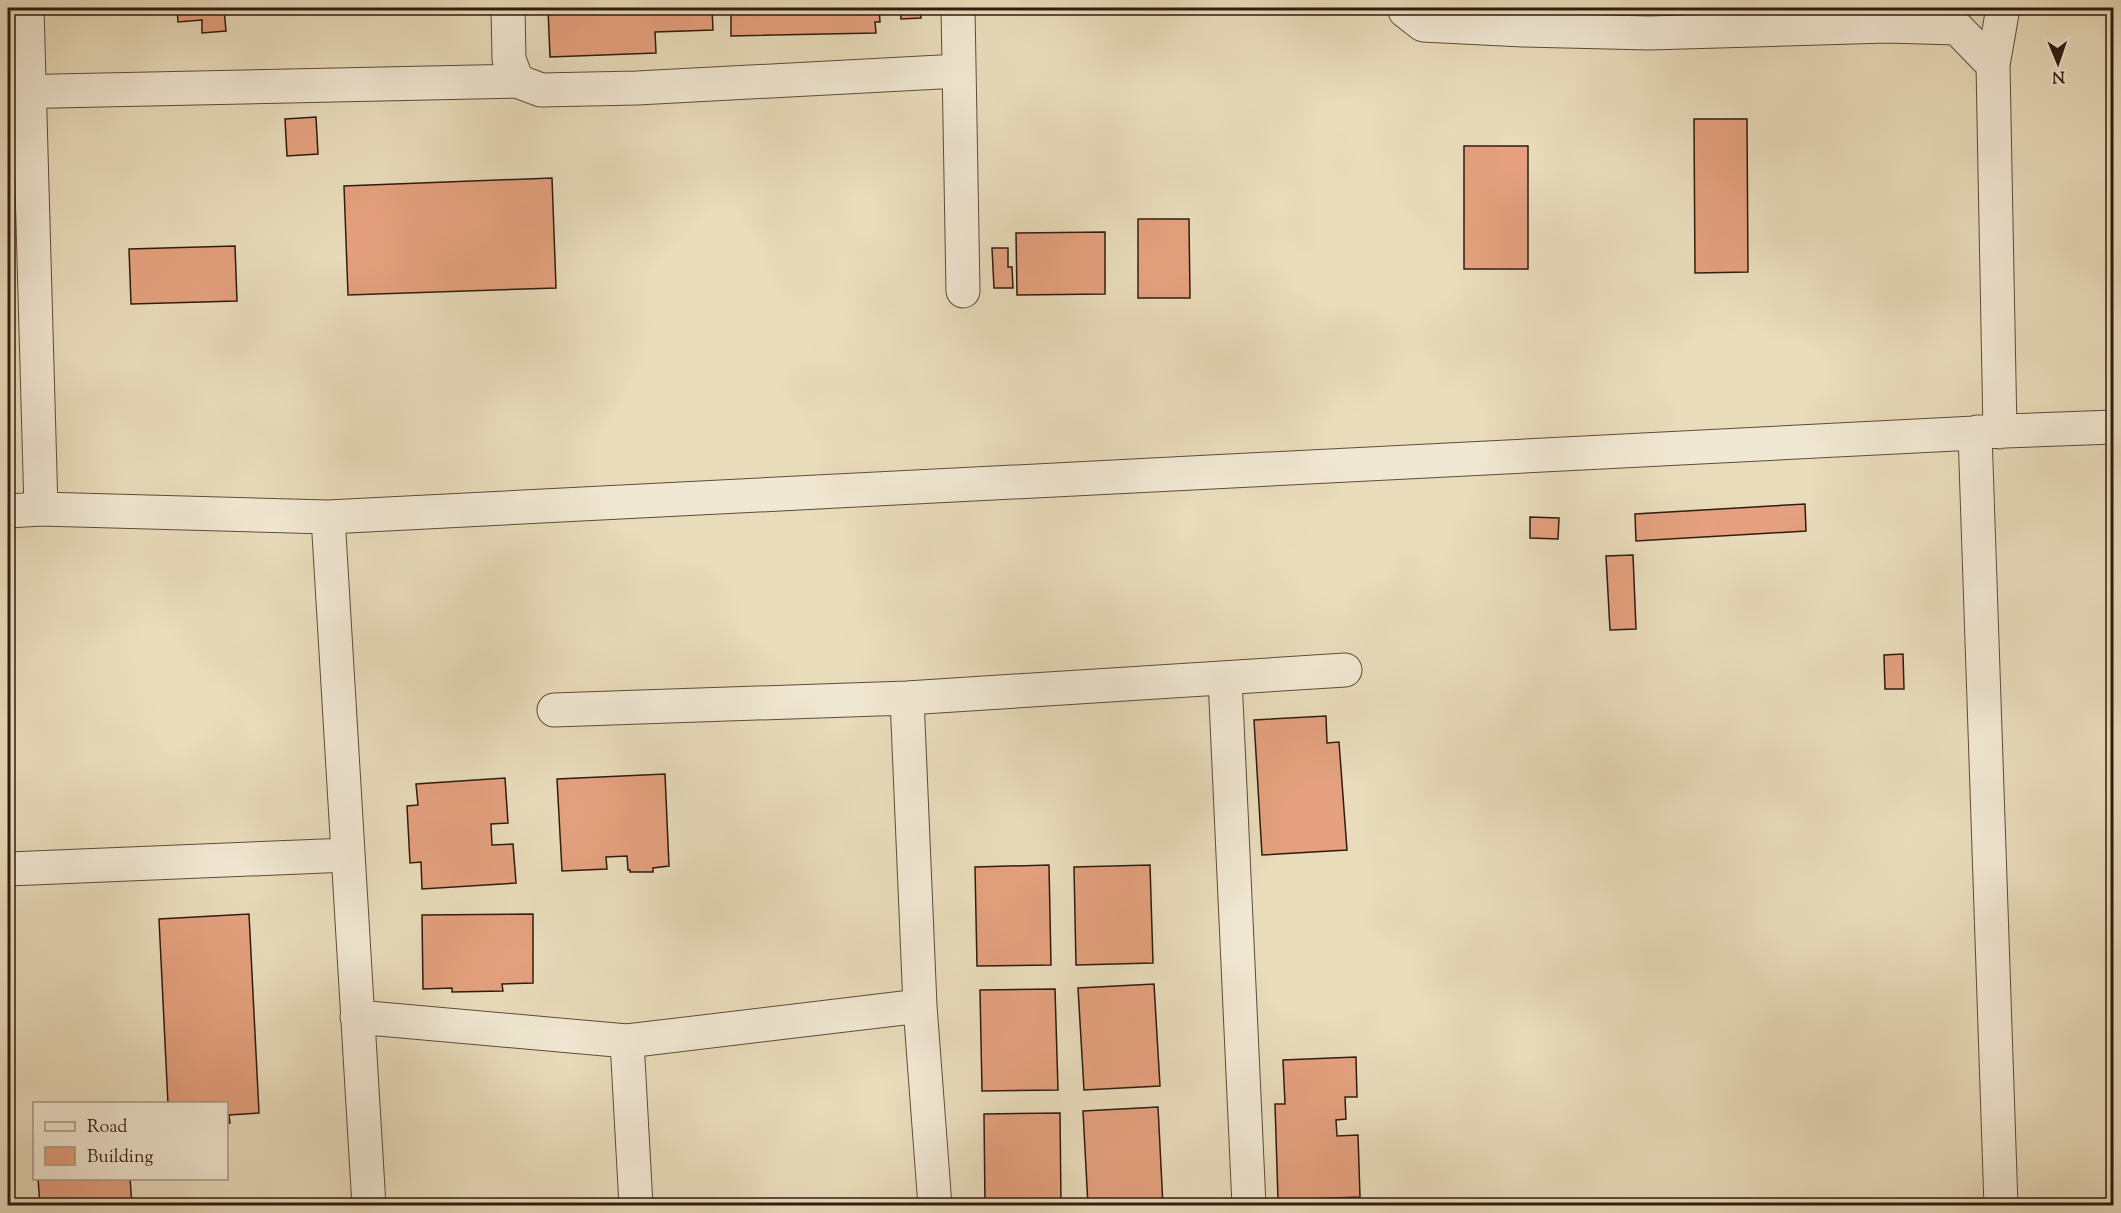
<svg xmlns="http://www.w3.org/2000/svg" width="2121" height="1213" font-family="'Sorts Mill Goudy',serif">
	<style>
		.building { fill: #e5a17f; stroke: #311b0f; stroke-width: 1.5 }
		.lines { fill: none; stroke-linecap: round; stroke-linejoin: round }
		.minor-casing { stroke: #5f4b3a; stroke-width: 35 }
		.minor { stroke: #f1e8d3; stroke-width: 33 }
	</style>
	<rect width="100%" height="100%" fill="#e9dcbb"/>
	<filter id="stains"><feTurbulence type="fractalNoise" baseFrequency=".00333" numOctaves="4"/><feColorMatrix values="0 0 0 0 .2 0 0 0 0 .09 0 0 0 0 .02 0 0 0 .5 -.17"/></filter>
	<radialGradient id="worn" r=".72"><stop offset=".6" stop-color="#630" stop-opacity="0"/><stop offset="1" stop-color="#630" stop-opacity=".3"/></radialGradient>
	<path class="building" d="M177 8H224L226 31 202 33V20L178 22Z
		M548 8H712L713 30 655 32 656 53 550 57Z
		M731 8H879L880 22H875L876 33 731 36Z
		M900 8H920L921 18 901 19Z
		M316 117 318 154 287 156 285 119Z
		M1694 119H1747L1748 272 1695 273Z
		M1464 146H1528V269H1464Z
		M552 178 556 288 348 295 344 186Z
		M1138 219H1189L1190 298H1138Z
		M1105 232V294L1017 295 1016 233Z
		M235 246 237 301 131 304 129 249Z
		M992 248H1008V267H1012L1013 288H994Z
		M1805 504 1806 531 1636 541 1635 514Z
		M1530 517 1559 518 1558 539 1530 538Z
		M1633 555 1636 629 1610 630 1606 556Z
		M1903 654 1904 689H1885L1884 655Z
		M1326 716 1327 743 1339 742 1347 850 1262 855 1254 720Z
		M665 774 669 866 653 868V872H630V870H628L627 856 606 857 607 869 562 871 557 779Z
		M505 778 508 823 491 824 492 845 513 844 516 883 422 889 421 862 410 863 407 806 418 805 416 784Z
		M1049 865 1051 965 977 966 975 867Z
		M1150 865 1153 963 1076 965 1074 867Z
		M249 914 259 1113 229 1115 230 1123H226V1104H168L159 919Z
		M533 914V983L502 984 503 991 452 992V988L423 989 422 915Z
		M1154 984 1160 1086 1084 1090 1078 988Z
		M1055 989 1058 1090 982 1091 980 990Z
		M1356 1057 1357 1097H1345L1346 1119 1336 1120 1337 1136 1358 1135 1360 1197 1278 1200 1275 1104H1285L1283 1060Z
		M1158 1107 1163 1206H1088L1083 1111Z
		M1060 1113 1061 1206H985L984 1114Z
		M38 1178H130L132 1206H40Z"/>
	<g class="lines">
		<defs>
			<path id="minor" d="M27 8 41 509
				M508 8 509 59 517 81 541 90 637 88 959 71
				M958 8 963 291
				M1404 8 1405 11 1423 25 1523 30 1649 33 1887 26 1957 28 1993 65
				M8 92 517 81
				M1977 432 2114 427
				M2000 432 1993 65 2003 8
				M8 511 41 509 328 517 1975 433 2001 1206
				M328 517 369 1206
				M1225 678 1249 1206
				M907 698 920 1006 935 1206
				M554 710 907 698 1345 670
				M8 869 348 855
				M357 1017 627 1041 920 1006
				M627 1041 636 1206"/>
		</defs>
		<use href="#minor" class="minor-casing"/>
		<use href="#minor" class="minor"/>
	</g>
	<rect width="2121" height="1213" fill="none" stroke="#e9dcbb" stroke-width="30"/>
	<rect x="9" y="9" width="2103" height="1195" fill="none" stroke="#311b0f" stroke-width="3"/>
	<rect x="15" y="15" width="2091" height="1183" fill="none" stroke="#311b0f" stroke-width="1.5"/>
	<rect x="33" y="1102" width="195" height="78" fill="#f1e8d3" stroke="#a49685" stroke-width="1.5"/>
	<rect x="45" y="1122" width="30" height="9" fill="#f1e8d3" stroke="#a49685" stroke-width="1.5"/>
	<text x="87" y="1132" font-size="18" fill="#311b0f">Road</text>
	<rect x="45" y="1147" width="30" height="18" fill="#e5a17f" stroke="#a49685" stroke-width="1.5"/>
	<text x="87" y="1162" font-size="18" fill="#311b0f">Building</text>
	<g transform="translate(2058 63) rotate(178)" stroke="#f1e8d3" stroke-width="4.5" paint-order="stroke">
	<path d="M0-4.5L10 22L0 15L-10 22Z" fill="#311b0f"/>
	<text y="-9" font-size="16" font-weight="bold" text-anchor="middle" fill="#311b0f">N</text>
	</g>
	<rect width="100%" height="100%" filter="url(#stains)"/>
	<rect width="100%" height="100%" fill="url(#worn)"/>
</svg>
